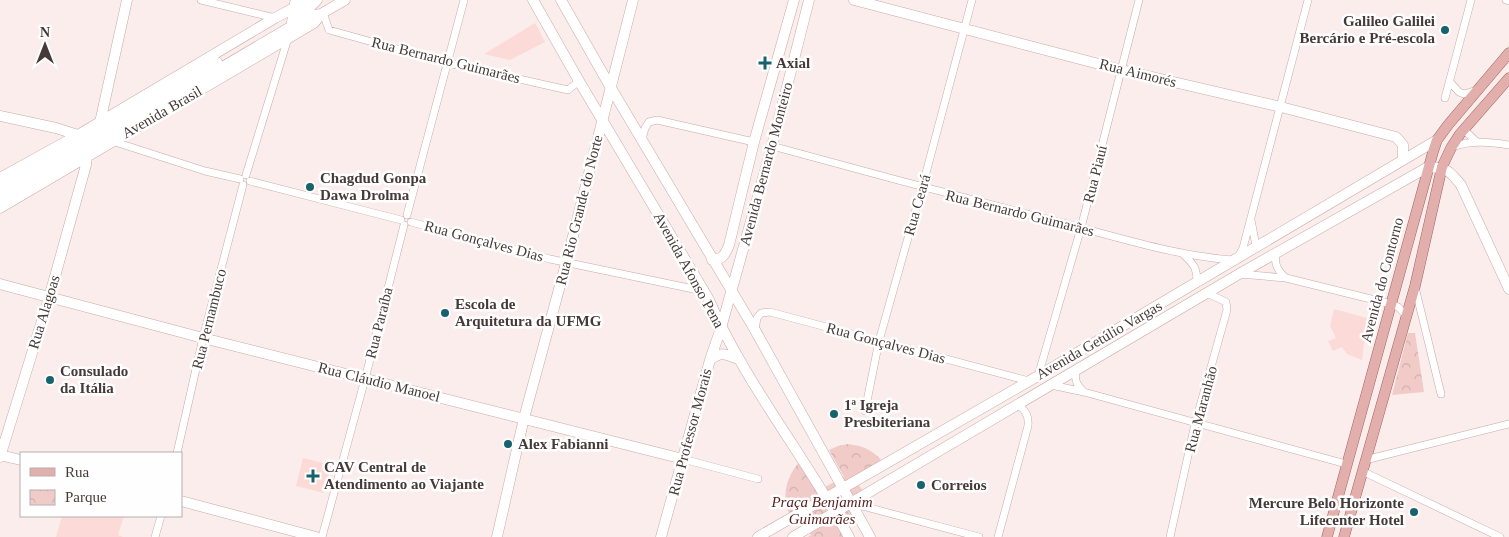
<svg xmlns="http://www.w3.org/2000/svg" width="1509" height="537" font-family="'Times New Roman',serif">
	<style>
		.built { fill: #fcdad7 }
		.park { fill: url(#park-crowns) }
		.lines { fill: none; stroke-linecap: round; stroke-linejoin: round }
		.street-casing { stroke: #c9aaa7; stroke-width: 8 }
		.secondary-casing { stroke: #c9aaa7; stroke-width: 11 }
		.primary-casing { stroke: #a0645f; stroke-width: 11 }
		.street { stroke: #fff; stroke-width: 7 }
		.secondary { stroke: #fff; stroke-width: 10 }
		.primary { stroke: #e3afac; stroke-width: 10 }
		.poi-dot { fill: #16626d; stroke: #fefefe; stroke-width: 2 }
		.labels { text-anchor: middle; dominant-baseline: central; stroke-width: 5; stroke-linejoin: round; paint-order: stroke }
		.poi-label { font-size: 15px; font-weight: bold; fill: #463a38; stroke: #fefefe; text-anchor: start }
		.street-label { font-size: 15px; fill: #463a38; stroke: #fefefe }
		.park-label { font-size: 15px; font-style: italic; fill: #592220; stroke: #fefefe }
	</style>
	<defs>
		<pattern id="park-crowns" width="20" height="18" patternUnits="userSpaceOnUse" patternTransform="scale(1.25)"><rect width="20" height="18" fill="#f1cbc8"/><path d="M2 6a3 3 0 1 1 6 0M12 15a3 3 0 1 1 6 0" fill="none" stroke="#d0afad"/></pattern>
	</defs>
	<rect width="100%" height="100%" fill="#faedeb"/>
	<path class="built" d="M535 23 545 42 510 60 484 54Z
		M1334 309 1367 318 1362 360 1347 354 1342 347 1333 351 1328 341 1336 338 1330 326Z
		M303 458 331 465 324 493 296 486Z
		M62 516H124L118 535 123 537H56Z"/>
	<path class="park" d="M1408 333H1415L1424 392 1392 395Z
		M848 444C865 446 878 452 886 468L858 484 872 504 843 519 854 537H808L811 535 801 520 794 524C781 501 783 482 799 462L823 488 844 477 829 450 838 446Z"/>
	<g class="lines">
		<defs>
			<path id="street" d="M201 0 275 18
				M1506 0 1509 1
				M323 13 329 30 448 63 568 90 579 81
				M1450 82 1459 92 1464 94 1477 90
				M1445 98 1471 0
				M1464 130 1478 143
				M642 140 645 128 649 122 657 120 754 142
				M112 141 205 171 240 179
				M772 146C870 173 968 199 1066 224 1121 238 1176 256 1233 260
				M1453 147C1469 140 1492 142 1509 145
				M246 175 288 38 294 0
				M250 181 401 220
				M407 215 464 0
				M1251 220 1256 246
				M411 222 550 259 703 291
				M1276 252C1274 264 1277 270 1286 278
				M1182 253C1193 264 1197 266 1197 283
				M1238 257 1243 248 1308 0
				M1239 274 1286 278 1391 304 1398 307 1407 316
				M1415 287 1441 394
				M755 330 757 318 761 313 770 312 1029 381
				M1076 371C1074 380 1077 386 1084 392
				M1038 376 1081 228 1139 0
				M1051 385 1084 392 1346 464
				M865 411 879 341 922 188 972 0
				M177 453 203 338 243 185
				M683 459 758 479
				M1365 460 1509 424
				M1362 471 1500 537
				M826 499 851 503 979 537
				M155 537 161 516
				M322 537 365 379 404 225
				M998 537 1028 426C1029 416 1026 412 1019 405
				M1170 537 1195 424 1227 310 1226 302 1207 293"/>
			<path id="secondary" d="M533 0 579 81 708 298C745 383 805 456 849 537
				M561 0 611 88 755 330 870 537
				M854 0 1122 70 1281 107 1396 137 1403 145V160
				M297 16 306 11 317 0
				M0 116 56 128 81 136
				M99 127 127 0
				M0 178 78 135 275 18 301 4 314 2
				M0 189 217 62
				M0 198 309 16 321 14
				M0 208 314 23 321 14 345 0
				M712 260C723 259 725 255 729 245L754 142 794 0
				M0 284 203 338 683 459
				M710 360C721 351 725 354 738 359
				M0 455 21 460
				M0 457 49 298 86 165 87 156 85 152
				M181 501 316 537
				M497 537 524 418 568 256 633 0
				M661 537 710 360 721 328 772 146 809 0
				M758 537 1038 376 1437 140
				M793 537 1239 274 1428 167C1447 168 1449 170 1461 185L1509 289"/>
			<path id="primary" d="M1327 537 1433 152 1437 140 1448 125 1509 53
				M1344 537 1415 286 1442 167 1451 148 1460 134 1509 78"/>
		</defs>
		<use href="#street" class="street-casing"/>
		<use href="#secondary" class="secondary-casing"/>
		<use href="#primary" class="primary-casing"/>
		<use href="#street" class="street"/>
		<use href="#secondary" class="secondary"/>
		<use href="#primary" class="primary"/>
	</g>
	<g class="poi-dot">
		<circle cx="1445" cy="30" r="5"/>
		<path d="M762.5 55.5h5v5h5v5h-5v5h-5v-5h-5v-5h5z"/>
		<circle cx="310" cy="187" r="5"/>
		<circle cx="445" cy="313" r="5"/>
		<circle cx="50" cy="380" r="5"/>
		<circle cx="834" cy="414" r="5"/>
		<circle cx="508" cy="444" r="5"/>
		<path d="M310.5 468.5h5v5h5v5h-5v5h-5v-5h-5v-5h5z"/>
		<circle cx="921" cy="485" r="5"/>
		<circle cx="1414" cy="512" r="5"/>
	</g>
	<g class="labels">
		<g class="poi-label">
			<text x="1435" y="21" text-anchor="end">Galileo Galilei<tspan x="1435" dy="17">Bercário e Pré-escola</tspan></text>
			<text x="776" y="63">Axial</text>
			<text x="320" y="178">Chagdud Gonpa<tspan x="320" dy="17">Dawa Drolma</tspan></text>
			<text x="455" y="304">Escola de<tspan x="455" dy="17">Arquitetura da UFMG</tspan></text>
			<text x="60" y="371">Consulado<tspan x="60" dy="17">da Itália</tspan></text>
			<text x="844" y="405">1ª Igreja<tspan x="844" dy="17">Presbiteriana</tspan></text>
			<text x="518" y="444">Alex Fabianni</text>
			<text x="324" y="467">CAV Central de<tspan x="324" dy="17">Atendimento ao Viajante</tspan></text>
			<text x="931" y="485">Correios</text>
			<text x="1404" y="503" text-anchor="end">Mercure Belo Horizonte<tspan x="1404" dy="17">Lifecenter Hotel</tspan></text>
		</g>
		<g class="street-label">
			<text transform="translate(446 60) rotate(14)">Rua Bernardo Guimarães</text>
			<text transform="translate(1138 73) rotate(14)">Rua Aimorés</text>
			<text transform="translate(162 112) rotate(-30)">Avenida Brasil</text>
			<text transform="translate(766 164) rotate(-75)">Avenida Bernardo Monteiro</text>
			<text transform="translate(1095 174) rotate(-76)">Rua Piauí</text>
			<text transform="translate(917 205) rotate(-74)">Rua Ceará</text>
			<text transform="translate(579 210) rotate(-76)">Rua Rio Grande do Norte</text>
			<text transform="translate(1020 213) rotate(14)">Rua Bernardo Guimarães</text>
			<text transform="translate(484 241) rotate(15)">Rua Gonçalves Dias</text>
			<text transform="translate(689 270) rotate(61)">Avenida Afonso Pena</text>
			<text transform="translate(1382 280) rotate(-75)">Avenida do Contorno</text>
			<text transform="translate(44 312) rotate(-73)">Rua Alagoas</text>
			<text transform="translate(209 319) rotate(-76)">Rua Pernambuco</text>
			<text transform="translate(379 323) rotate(-76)">Rua Paraíba</text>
			<text transform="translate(1099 340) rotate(-30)">Avenida Getúlio Vargas</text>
			<text transform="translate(886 343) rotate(15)">Rua Gonçalves Dias</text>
			<text transform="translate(379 382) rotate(14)">Rua Cláudio Manoel</text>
			<text transform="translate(1201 409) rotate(-75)">Rua Maranhão</text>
			<text transform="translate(690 432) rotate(-75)">Rua Professor Morais</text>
		</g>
		<g class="park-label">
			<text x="822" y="502">Praça Benjamim<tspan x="822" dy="17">Guimarães</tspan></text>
		</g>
	</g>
	<rect x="20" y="452" width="162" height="65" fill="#fefefe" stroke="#b4b0af"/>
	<rect x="30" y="468" width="25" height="8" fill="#e3afac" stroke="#b4b0af"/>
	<text x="65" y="477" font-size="15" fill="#463a38">Rua</text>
	<rect x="30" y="490" width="25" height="15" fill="url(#park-crowns)" stroke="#b4b0af"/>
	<text x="65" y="502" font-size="15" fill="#463a38">Parque</text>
	<g transform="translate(45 45)" stroke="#fefefe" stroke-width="4" paint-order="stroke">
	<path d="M0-4L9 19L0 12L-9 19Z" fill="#463a38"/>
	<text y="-8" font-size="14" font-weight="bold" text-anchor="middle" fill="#463a38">N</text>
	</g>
</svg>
